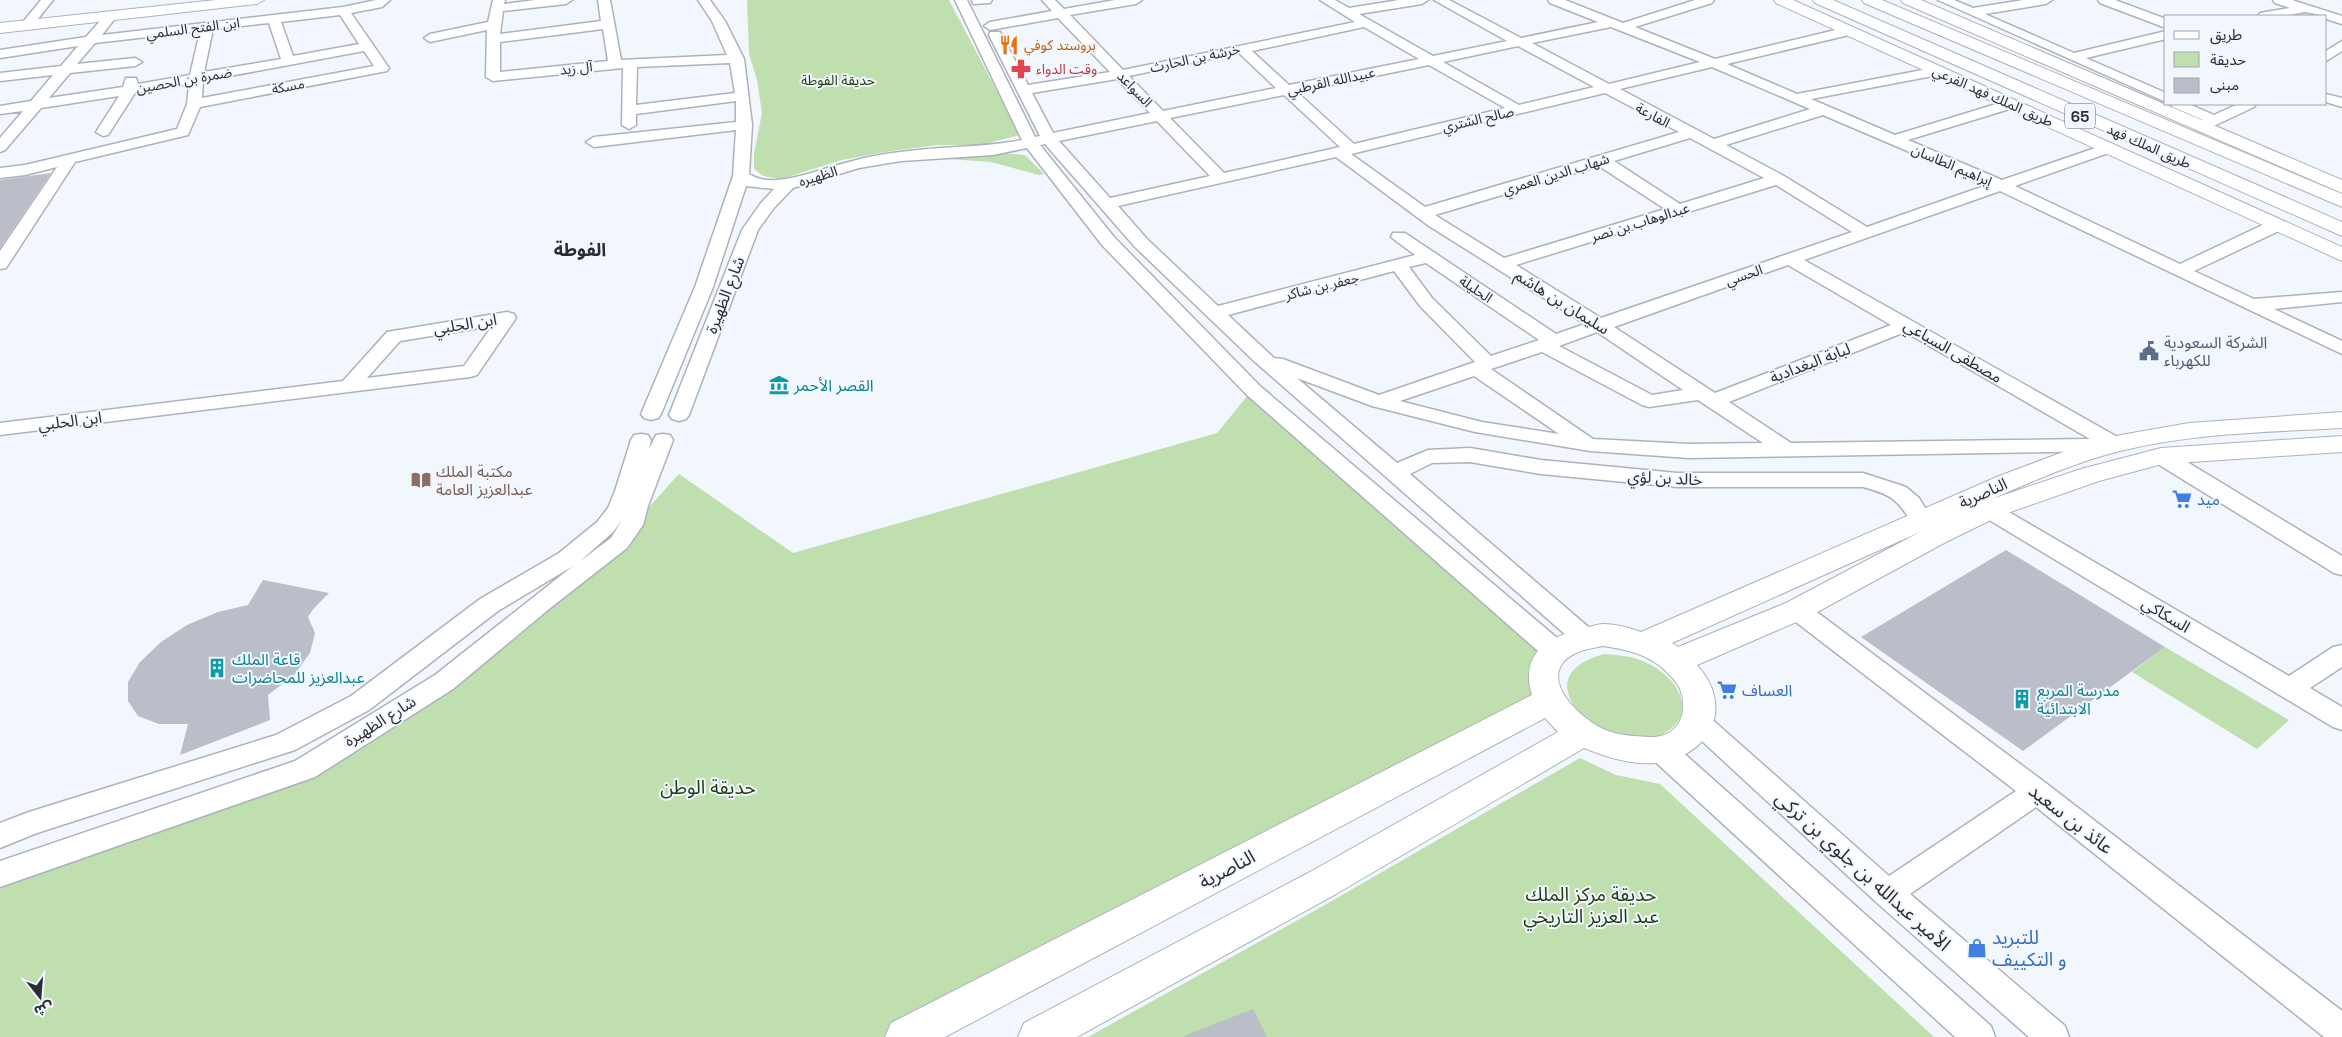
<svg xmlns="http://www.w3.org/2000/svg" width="2342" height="1037" font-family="'Space Grotesk','Noto Sans Arabic',sans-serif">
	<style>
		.green { fill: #bfdfaf }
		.building { fill: #b9bec9 }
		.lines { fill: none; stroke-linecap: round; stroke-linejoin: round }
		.minor-casing { stroke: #acb2bd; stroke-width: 3 }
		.major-casing { stroke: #acb2bd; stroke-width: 2 }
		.highway-casing { stroke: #acb2bd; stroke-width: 2 }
		.minor { fill: #fff; fill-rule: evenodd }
		.major { fill: #fff; fill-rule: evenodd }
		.highway { fill: #fff; fill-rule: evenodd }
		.labels { text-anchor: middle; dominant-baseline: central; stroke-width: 4; stroke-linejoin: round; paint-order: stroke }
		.far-street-label { font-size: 14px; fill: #2a2d31; stroke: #f2f6fd }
		.far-food-label { font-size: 14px; fill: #c56008; stroke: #f2f6fd; text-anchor: start }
		.far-health-label { font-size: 14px; fill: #be3a42; stroke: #f2f6fd; text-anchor: start }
		.far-park-label { font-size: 14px; fill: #1f3a0d; stroke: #f2f6fd }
		.shield { fill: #f2f6fd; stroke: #66696e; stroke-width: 1 }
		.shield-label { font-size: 15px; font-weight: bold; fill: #2a2d31 }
		.street-label { font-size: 16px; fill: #2a2d31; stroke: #f2f6fd }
		.service-label { font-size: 16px; fill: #4e5e75; stroke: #f2f6fd; text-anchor: start }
		.culture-label { font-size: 16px; fill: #0d838f; stroke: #f2f6fd; text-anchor: start }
		.education-label { font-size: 16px; fill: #785e54; stroke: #f2f6fd; text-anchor: start }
		.shop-label { font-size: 16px; fill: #366cbe; stroke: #f2f6fd; text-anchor: start }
		.far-district-label { font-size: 18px; font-weight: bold; fill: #2a2d31; stroke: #f2f6fd }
		.near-park-label { font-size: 19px; fill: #1f3a0d; stroke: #f2f6fd }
		.near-street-label { font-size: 19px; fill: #2a2d31; stroke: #f2f6fd }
		.near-shop-label { font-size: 19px; fill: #366cbe; stroke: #f2f6fd; text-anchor: start }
	</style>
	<rect width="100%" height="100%" fill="#f2f6fd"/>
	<path class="green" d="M747 0H949L1020 135 980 145H937L891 151 842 160 781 179 763 176 754 169V153L762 113 757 80 749 54Z
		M1003 153 1025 155 1044 174 1039 175 991 162 948 159Z
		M1253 389 1553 648 1547 698 895 1037H0V873L306 765 445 679 619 540 679 474 793 553 1217 433Z
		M2165 647 2289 720 2257 749 2132 672Z
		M1604 654C1618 655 1632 656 1645 662 1677 676 1702 714 1661 735 1611 760 1514 678 1604 654Z
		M1580 758 1616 775 1660 784 1934 1037H1088L1323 906Z"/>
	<path class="building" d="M51 173 0 248V180Z
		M2006 550 2165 647 2023 751 1861 637Z
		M263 580 329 593 314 608 308 617 315 633 310 653 294 675 268 695 270 720 180 755 188 724H159L138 716 128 701V682L140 662 161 642 187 625 218 612 248 605Z
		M1253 1009 1267 1037H1185L1184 1036Z"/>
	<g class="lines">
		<defs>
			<path id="minor" d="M41 0H53L33 25H25L23 22Z
				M376 0H390L382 7 351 13 389 68 387 71 200 107 188 135 75 162 6 268 0 269V251L57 167 25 175 0 178V168L25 165 177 129 187 104 189 84 135 93 108 135 103 136 96 132 119 96 41 108 5 150 0 152V138L23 111 0 114V106L31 101 53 75 0 81V73L61 66 78 46 0 58V50L86 37 106 14 110 13 116 17 102 35 343 7ZM340 15 359 44 293 56 281 22ZM269 23 281 59 204 72 213 29ZM200 31 190 75 138 84 136 78H126L123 87 49 98 70 73 135 66 142 62 135 58 77 64 95 43ZM364 51 374 66 202 98 203 81Z
				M493 0H505L504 4 535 0H572L566 4 503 11 500 34 601 21 598 0H610L621 60 727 55 712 21 698 0H710L725 21 744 59 752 125 749 174C767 186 792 178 811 173 841 164 870 155 900 152 941 146 982 148 1022 140L955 0H967L1035 137 1040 136 989 35 990 32H1000L1028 85 1110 72 1058 18 990 30 984 26 990 22 1052 11 1042 0H1055L1064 9 1115 0H1142L1136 4 1070 15 1123 70 1355 22 1320 0H1335L1349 8 1399 0H1428L1422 4 1359 14 1433 56 1507 41 1434 0H1449L1521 38 1598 22 1550 3 1548 0H1565L1623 23 1695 0H1714L1712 3 1635 27 1715 59 1848 27 1853 28 1854 31 1853 34 1727 64 1797 94 1938 67 1943 68 1945 71 1943 74 1938 75 1811 99 1895 135 2006 101H2016L2018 104 2016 107 1908 140 2002 180 2104 145H2114L2117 148 2114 151 2015 186 2180 264 2271 221H2283L2285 225 2283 229 2194 271 2254 299 2342 292V302L2274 309 2342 341V354L2000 191 1804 260 2121 439 2125 444 2121 449 2112 451 1689 458 1590 451 1475 432 1372 406 1297 378 1397 463 1428 450 1470 448 1541 460 1677 473H1863L1906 487 1919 498 1933 521 1930 526 1922 528 1914 526C1898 500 1893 495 1863 487H1677L1541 474 1470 462 1432 463 1410 474 1593 631 1596 637 1593 643 1584 646 1575 643 1254 361 1135 247 1045 144 1040 145 1114 237 1261 387 1564 644 1568 651 1564 658 1555 660 1546 658 1247 395 1102 245 1027 148 993 155 901 161 859 168 793 188 773 209 758 230 689 415 686 419 679 421 672 419 669 415 742 230 761 203 774 189 746 186 713 287 661 414 658 418 651 420 644 418 641 414 695 287 733 176 736 130 594 147 586 142 594 137 736 122V101L636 114V125L629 129 622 125 623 68 493 81 486 77 487 30 430 42 424 38 430 34 488 22ZM1364 27 1419 59 1289 85 1252 51ZM1611 27 1700 62 1609 84 1532 43ZM603 29 608 61 500 72V42ZM1518 46 1594 87 1519 105 1443 62ZM1239 53 1276 88 1163 111 1129 76ZM730 63 735 93 636 105 637 67ZM1429 65 1505 108 1354 144 1297 92ZM1712 67 1810 109 1714 139 1620 89ZM1117 79 1150 113 1053 133 1032 93ZM1605 93 1679 132 1425 207 1351 154ZM1284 95 1340 147 1224 173 1170 118ZM1823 115 1987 185 1867 227 1784 176 1726 145ZM1157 121 1210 176 1110 198 1059 141ZM1690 138 1764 178 1680 204 1614 161ZM1336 157 1429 226 1585 324 1556 334 1405 233H1393L1391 237 1415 255 1218 306 1147 239 1118 206ZM1599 166 1665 209 1504 258 1435 215ZM1776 185 1852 232 1601 318 1516 265ZM1426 263 1539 340 1491 356 1432 298 1409 267ZM1788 265 1891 325 1715 393 1614 327ZM1394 271 1420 306 1475 362 1379 395 1283 359 1274 358 1228 315ZM1597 332 1683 390 1652 395 1559 346ZM1905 332 2090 439 1791 443 1729 402ZM1542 352 1642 405 1649 407 1698 400 1763 443 1689 444 1593 439 1491 369ZM1474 376 1559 434 1482 422 1400 401Z
				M972 0H992L990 3 973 4Z
				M1938 0H1954L1973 8 2023 0H2052L2046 4 1985 14 2074 53 2166 31V39L2086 58 2166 93V102Z
				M2098 0H2115L2166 19V28L2100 3Z
				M2273 0H2292L2342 16V24L2326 19V16L2305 12 2283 16H2258L2260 13 2290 8 2275 3Z
				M2342 41V51L2326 61V51Z
				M2326 94 2342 98V107L2326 102Z
				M2171 104H2189L2214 115 2238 104H2256L2254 107 2201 132 2194 128 2203 120 2173 107Z
				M507 312 514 314 516 318 477 375 470 377 0 435V423L343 381 387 332ZM492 326 464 366 367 378 400 341Z
				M641 434 648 435 651 440 649 449 656 435 663 434 670 435 673 440 648 506 643 525 627 548 549 609 453 689 315 777 0 887V861L295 761 435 675 573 566 498 611 369 710 295 750 37 833 0 848V823L29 812 276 735 351 696 480 599 559 553 597 522 608 508 615 491 631 440 634 435ZM622 520 611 538 579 562 613 532Z
				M2161 449 2169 451 2342 556V575L2334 573 2153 461 2150 456 2153 451Z
				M1989 503 1997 505 2289 676 2333 647 2342 645V667L2310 688 2342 707V730L2333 727 1981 515 1978 510 1981 505Z
				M1797 601 1806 604 2047 784 2342 1011V1037H2324L2036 807 1910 894 2065 1026 2069 1037H2029L1876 902 1689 729 1685 722 1689 715 1698 712 1707 715 1889 876 2016 791 1788 616 1785 610 1788 604Z
				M1660 738 1670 741 1991 1026 1995 1037H1955L1650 757 1646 749 1650 741Z"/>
			<path id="major" d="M216 0H264L257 4 0 33V23Z
				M1774 0H1793L2342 247V261L1776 3Z
				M1901 0H1921L2342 180V193L1903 3Z
				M2342 412V428C2268 432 2192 433 2120 451 2076 462 2033 481 1992 499L2081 469 2161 448 2342 436V452L2162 464 2099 481 1999 516 1946 542 1808 617 1697 665C1736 708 1709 758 1655 763 1630 765 1607 757 1584 748L1336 894 1077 1037H1018L1024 1023 1310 872 1558 732 1545 718 945 1037H885L891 1023 1532 695C1520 655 1545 638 1581 629 1588 628 1596 624 1603 624 1616 624 1630 628 1641 632L1999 476 2079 446 2121 435 2189 423ZM1920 532 1786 603 1678 647 1672 643ZM1603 646C1624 649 1643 653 1660 666 1667 672 1676 680 1680 689 1689 712 1679 737 1651 737 1634 736 1618 736 1603 729 1584 720 1546 688 1562 664 1571 651 1589 649 1603 646Z"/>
			<path id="highway" d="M1813 0H1833L2342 222V236L1815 3Z
				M1862 0H1882L2342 194V207L1864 3Z"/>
		</defs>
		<use href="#minor" class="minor-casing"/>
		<use href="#major" class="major-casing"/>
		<use href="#highway" class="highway-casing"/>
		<use href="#minor" class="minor"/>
		<use href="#major" class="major"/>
		<use href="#highway" class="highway"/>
	</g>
	<defs>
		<symbol id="restaurant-bare" viewBox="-9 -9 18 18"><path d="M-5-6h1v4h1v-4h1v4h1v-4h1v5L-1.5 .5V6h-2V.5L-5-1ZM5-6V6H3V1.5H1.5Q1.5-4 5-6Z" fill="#e8710a" stroke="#f2f6fd" stroke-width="2.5" paint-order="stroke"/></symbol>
		<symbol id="pharmacy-bare" viewBox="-9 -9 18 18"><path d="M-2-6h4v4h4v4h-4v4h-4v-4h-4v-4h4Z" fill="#e0444e" stroke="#f2f6fd" stroke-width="2.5" paint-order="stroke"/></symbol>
		<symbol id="civic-bare" viewBox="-9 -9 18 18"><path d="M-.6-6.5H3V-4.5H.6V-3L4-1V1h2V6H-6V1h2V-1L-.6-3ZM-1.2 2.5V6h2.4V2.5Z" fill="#5c6f8a" stroke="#f2f6fd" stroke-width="2.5" paint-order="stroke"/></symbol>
		<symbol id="museum-bare" viewBox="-9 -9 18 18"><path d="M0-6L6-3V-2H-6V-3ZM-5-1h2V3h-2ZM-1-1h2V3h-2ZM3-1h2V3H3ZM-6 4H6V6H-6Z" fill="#0f9aa8" stroke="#f2f6fd" stroke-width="2.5" paint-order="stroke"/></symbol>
		<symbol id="library-bare" viewBox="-9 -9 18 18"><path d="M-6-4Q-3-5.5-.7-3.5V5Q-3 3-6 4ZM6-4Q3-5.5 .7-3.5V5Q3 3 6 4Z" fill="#8d6e63" stroke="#f2f6fd" stroke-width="2.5" paint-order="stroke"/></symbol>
		<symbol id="supermarket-bare" viewBox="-9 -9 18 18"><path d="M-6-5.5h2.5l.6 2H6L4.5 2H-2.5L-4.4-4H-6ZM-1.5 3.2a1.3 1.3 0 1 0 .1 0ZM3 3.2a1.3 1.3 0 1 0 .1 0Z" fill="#3f7fe0" stroke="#f2f6fd" stroke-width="2.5" paint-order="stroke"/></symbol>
		<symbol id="building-bare" viewBox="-9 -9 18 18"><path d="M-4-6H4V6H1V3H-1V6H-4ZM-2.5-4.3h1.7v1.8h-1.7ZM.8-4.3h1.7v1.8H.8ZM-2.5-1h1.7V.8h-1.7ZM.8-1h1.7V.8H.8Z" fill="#0f9aa8" stroke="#f2f6fd" stroke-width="2.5" paint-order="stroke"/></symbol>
		<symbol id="shop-bare" viewBox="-9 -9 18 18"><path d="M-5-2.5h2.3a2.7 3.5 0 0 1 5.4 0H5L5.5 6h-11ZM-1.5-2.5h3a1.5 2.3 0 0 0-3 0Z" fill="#3f7fe0" stroke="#f2f6fd" stroke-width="2.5" paint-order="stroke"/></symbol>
	</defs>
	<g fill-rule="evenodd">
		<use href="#restaurant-bare" x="995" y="31" width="28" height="28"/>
		<use href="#pharmacy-bare" x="1007" y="55" width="28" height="28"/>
		<use href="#civic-bare" x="2135" y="337" width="28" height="28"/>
		<use href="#museum-bare" x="765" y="371" width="28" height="28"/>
		<use href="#library-bare" x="407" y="466" width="28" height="28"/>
		<use href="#supermarket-bare" x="2168" y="485" width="28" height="28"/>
		<use href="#building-bare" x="203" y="654" width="28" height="28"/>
		<use href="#supermarket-bare" x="1713" y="676" width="28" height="28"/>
		<use href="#building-bare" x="2008" y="685" width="28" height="28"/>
		<use href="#shop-bare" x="1963" y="934" width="28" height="28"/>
	</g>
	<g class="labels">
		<g class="far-street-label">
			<text transform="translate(193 28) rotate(-7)">ابن الفتح السلمي</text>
			<text transform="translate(1195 58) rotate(-12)">خرشة بن الحارث</text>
			<text transform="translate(576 68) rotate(-6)">آل زيد</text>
			<text transform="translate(184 80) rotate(-10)">ضمرة بن الحصين</text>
			<text transform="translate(1331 81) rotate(-12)">عبيدالله القرطبي</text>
			<text transform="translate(288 86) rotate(-11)">مسكة</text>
			<text transform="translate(1135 89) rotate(46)">السواعد</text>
			<text transform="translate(1993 96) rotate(24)">طريق الملك فهد الفرعي</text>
			<text transform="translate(1653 115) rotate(28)">الفارعة</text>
			<text transform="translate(1478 119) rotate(-13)">صالح الشتري</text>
			<text transform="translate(2149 146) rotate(24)">طريق الملك فهد</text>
			<text transform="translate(1952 165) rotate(23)">إبراهيم الطاسان</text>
			<text transform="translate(1556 174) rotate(-17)">شهاب الدين العمري</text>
			<text transform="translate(818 176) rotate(-17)">الظهيره</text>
			<text transform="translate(1640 222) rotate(-17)">عبدالوهاب بن نصر</text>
			<text transform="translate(1744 275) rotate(-19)">الحسي</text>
			<text transform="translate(1322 286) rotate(-14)">جعفر بن شاكر</text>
			<text transform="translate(1476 289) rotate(34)">الحليلة</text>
		</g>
		<g class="far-food-label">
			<text x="1024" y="45">بروستد كوفي</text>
		</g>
		<g class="far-health-label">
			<text x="1036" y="69">وقت الدواء</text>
		</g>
		<g class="far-park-label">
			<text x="838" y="80">حديقة الفوطة</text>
		</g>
		<rect class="shield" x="2065" y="103.5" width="30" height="25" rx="4"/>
		<g class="shield-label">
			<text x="2080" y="116">65</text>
		</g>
		<g class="street-label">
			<text transform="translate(725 295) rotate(-69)">شارع الظهيرة</text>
			<text transform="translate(1562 302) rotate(32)">سليمان بن هاشم</text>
			<text transform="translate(465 324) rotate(-9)">ابن الحلبي</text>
			<text transform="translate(1953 351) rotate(30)">مصطفى السباعي</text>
			<text transform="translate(1810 363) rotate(-21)">لبابة البغدادية</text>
			<text transform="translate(70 421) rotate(-7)">ابن الحلبي</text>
			<text transform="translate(1665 478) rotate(3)">خالد بن لؤي</text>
			<text transform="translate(1983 493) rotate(-24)">الناصرية</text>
			<text transform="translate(2166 615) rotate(31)">السكاكي</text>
			<text transform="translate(380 721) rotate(-32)">شارع الظهيرة</text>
		</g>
		<g class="service-label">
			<text x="2164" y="342">الشركة السعودية<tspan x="2164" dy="18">للكهرباء</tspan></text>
		</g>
		<g class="culture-label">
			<text x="794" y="385">القصر الأحمر</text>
			<text x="232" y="659">قاعة الملك<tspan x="232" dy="18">عبدالعزيز للمحاضرات</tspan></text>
			<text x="2037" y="690">مدرسة المربع<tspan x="2037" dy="18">الابتدائية</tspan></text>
		</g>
		<g class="education-label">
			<text x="436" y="471">مكتبة الملك<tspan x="436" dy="18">عبدالعزيز العامة</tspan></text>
		</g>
		<g class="shop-label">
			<text x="2197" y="499">ميد</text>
			<text x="1742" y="690">العساف</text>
		</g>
		<g class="far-district-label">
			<text x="580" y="249">الفوطة</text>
		</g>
		<g class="near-park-label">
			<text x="708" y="787">حديقة الوطن</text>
			<text x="1591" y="894">حديقة مركز الملك<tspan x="1591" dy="22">عبد العزيز التاريخي</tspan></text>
		</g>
		<g class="near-street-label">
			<text transform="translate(2071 819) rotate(38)">عائذ بن سعيد</text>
			<text transform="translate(1227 869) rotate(-28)">الناصرية</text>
			<text transform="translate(1863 871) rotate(42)">الأمير عبدالله بن جلوي بن تركي</text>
		</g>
		<g class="near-shop-label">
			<text x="1992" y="937">للتبريد<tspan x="1992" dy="22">و التكييف</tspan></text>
		</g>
	</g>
	<rect x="2164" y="15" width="162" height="90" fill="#f2f6fd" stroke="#a2a6ab"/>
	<rect x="2174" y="31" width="25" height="8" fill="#ffffff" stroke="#a2a6ab"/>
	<text x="2210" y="40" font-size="15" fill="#2a2d31">طريق</text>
	<rect x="2174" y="52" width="25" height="15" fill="#bfdfaf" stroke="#a2a6ab"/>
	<text x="2210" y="65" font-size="15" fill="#2a2d31">حديقة</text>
	<rect x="2174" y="78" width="25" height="15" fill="#b9bec9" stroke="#a2a6ab"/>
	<text x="2210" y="90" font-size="15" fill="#2a2d31">مبنى</text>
	<g transform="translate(40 997) rotate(163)" stroke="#f2f6fd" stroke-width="4" paint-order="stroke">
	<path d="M0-4L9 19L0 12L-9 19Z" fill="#2a2d31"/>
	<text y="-8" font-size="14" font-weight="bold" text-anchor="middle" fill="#2a2d31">ش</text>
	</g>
</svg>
